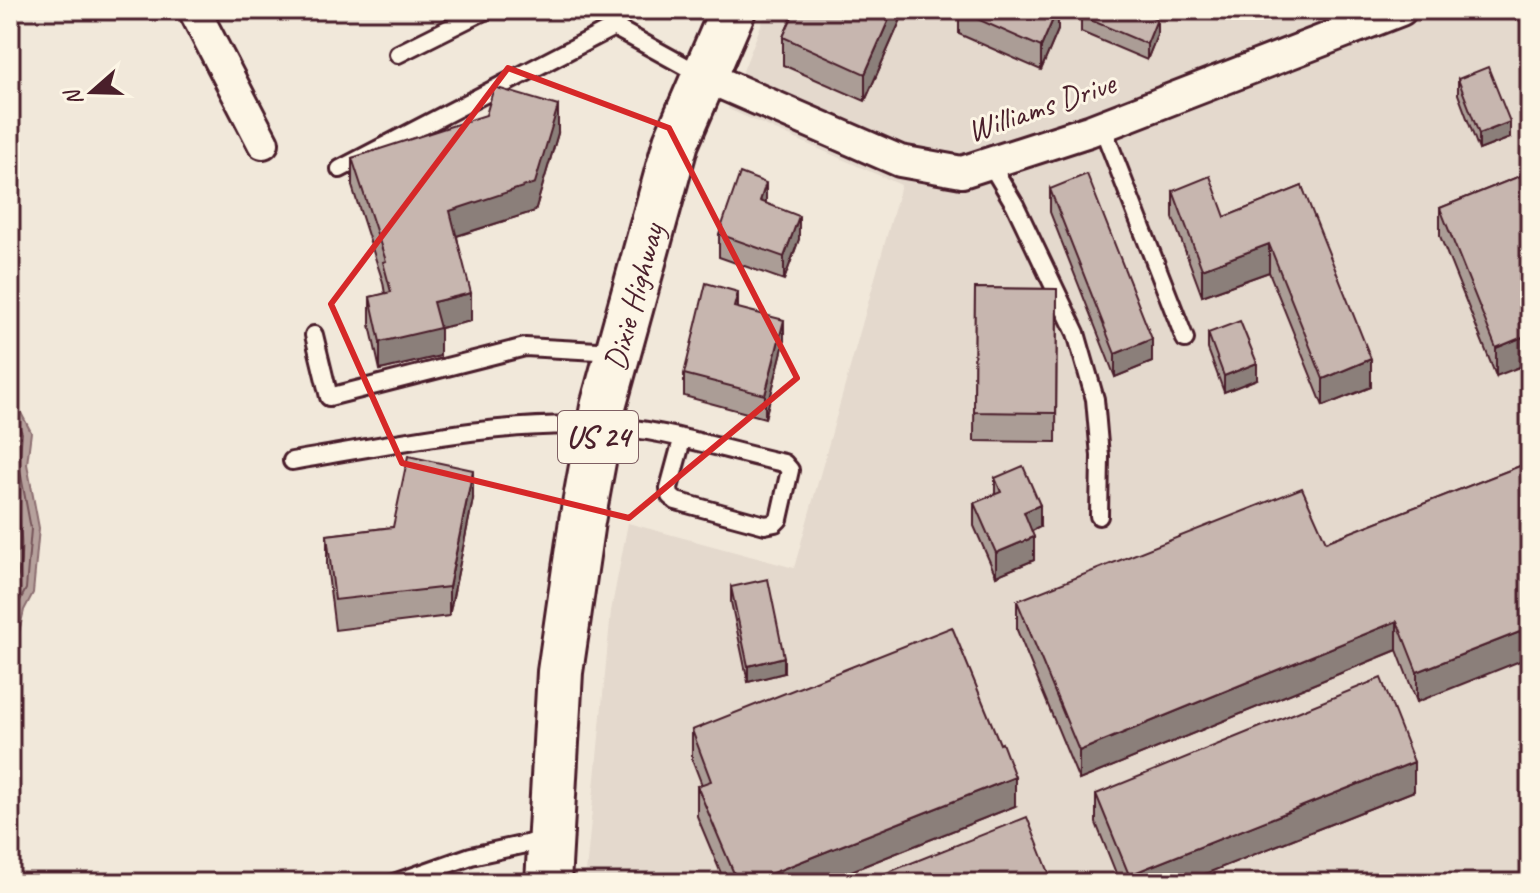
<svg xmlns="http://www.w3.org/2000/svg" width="1540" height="893" font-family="Caveat,sans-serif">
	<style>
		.built { fill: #e4d9cd }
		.water { fill: #b6a19c; stroke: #8b6d6f; stroke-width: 2 }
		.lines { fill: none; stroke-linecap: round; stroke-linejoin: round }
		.shore { stroke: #755358; stroke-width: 2 }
		.service-casing { stroke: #4a1f2b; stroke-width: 22 }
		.minor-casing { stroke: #4a1f2b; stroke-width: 36 }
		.primary-casing { stroke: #4a1f2b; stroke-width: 50 }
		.service { stroke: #fcf5e5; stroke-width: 16 }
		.minor { stroke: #fcf5e5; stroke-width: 30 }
		.primary { stroke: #fcf5e5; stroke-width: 44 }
		.wall { fill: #ab9d96; stroke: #4a1f2b; stroke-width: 2 }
		.shaded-wall { fill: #8b7f7a; stroke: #4a1f2b; stroke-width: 2 }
		.building { fill: #c7b6af; stroke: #4a1f2b; stroke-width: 2 }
		.marked { fill: none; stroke: #d62828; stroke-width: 6; stroke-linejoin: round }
		.labels { text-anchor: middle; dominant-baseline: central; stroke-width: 6; stroke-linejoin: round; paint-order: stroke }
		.shield { fill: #fcf5e5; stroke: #7f5f63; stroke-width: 2 }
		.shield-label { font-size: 30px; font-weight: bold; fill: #4a1f2b }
		.street-label { font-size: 32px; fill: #4a1f2b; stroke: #fcf5e5 }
	</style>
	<rect width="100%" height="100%" fill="#f1e8da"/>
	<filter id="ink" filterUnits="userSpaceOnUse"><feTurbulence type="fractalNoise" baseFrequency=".0125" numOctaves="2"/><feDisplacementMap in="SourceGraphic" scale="16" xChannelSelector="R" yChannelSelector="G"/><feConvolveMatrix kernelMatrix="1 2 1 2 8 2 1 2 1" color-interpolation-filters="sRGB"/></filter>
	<g filter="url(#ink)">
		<path class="built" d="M767 10H1530V883H585L611 611 628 523 794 568 901 185 728 109Z"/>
		<path class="water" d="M10 392 31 432 27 464 39 528 33 593 24 610 10 671Z"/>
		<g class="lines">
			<path class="shore" d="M10 409 22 433 19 465 31 529 26 589 16 608 10 635
				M10 470C18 511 31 558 10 598"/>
			<defs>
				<path id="service" d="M614 27 624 10
					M398 54 486 10
					M1102 126 1185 339
					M990 163 1015 205 1076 333 1095 399 1100 456 1099 516
					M340 169 614 27 703 76
					M314 335 329 397 525 347 616 352
					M292 461C394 444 496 421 600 426 662 428 723 450 784 463L790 470 779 519 775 523 765 525 676 501 670 496 669 488 682 440
					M394 883 471 856 549 839"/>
				<path id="minor" d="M194 10 263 143
					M704 76 900 161 962 172 1089 131 1401 10"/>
				<g id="primary">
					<path id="s1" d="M548 883 560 672 582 521 603 407 676 142 733 10"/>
				</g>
			</defs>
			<use href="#service" class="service-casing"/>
			<use href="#minor" class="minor-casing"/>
			<use href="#primary" class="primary-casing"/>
			<use href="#service" class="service"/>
			<use href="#minor" class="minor"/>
			<use href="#primary" class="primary"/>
		</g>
		<path class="wall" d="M795 10H905L865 101 783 65V37Z
			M1058 10V30L1041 70 959 34V11Z
			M1081 16 1157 35 1147 60 1081 32Z
			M1458 79 1510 138 1479 150 1458 94Z
			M558 133 535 211 457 236 471 321 440 328V356L380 370 370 325V297L385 294 383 282 352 186V158Z
			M1530 172 1496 376 1440 236V208Z
			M1302 186 1371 387 1323 406 1269 272 1202 296 1173 218V191L1225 217Z
			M1050 189 1152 362 1115 377 1050 212Z
			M766 204 799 239 784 280 719 257V234Z
			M975 288 1057 289 1056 442 974 441Z
			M738 308 784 343 765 418 684 396V374Z
			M1208 333 1257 379 1224 392 1208 349Z
			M1530 462 1417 702 1397 650 1079 780 1017 630V601L1326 542Z
			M995 478 1040 527 1032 531 1034 560 996 576 974 526V503L995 494Z
			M473 499 449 616 335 630 327 565V535L393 527Z
			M731 587 784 673 748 682 731 602Z
			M692 730 1015 806 821 883H725L697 816V786L702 785 692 759Z
			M1414 791 1182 883H1120L1096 823V794Z"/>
		<path class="shaded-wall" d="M893 10H905L865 101V74Z
			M1057 10H1058V30L1041 70V47Z
			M1157 19V35L1147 60V44Z
			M558 106V133L535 211 450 238V211Z
			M1510 122V138L1479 150V134Z
			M766 183V206L760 201Z
			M799 216V239L784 280V257Z
			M1269 244V272L1202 296V269Z
			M738 292V314L734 307Z
			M471 293V321L440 328V356L380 370V342L433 302Z
			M784 320V343L765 418V395Z
			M1530 334V363L1496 376V348Z
			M1152 339V362L1115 377V354Z
			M1371 359V387L1323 406V379Z
			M1257 363V379L1224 392V376Z
			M473 470V499L449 616V587Z
			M1040 505V527L1024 535V512Z
			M1034 537V560L996 576V553Z
			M1397 621V650L1079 780V751Z
			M1530 628V657L1417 702V672Z
			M784 657V673L748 682V666Z
			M1414 762V791L1182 883H1129V875Z
			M1015 777V806L821 883H747Z"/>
		<path class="building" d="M795 10H893L865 74 783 37Z
			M960 10H1057L1041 47 959 11Z
			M1084 10H1135L1157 19 1147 44 1081 16Z
			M1488 67 1510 122 1479 134 1458 79Z
			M494 87 558 106 535 183 450 211 471 293 433 302 440 328 380 342 370 297 391 292 383 262 386 261 352 158 486 115Z
			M1530 172V334L1496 348 1440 208Z
			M740 173 766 183 760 201 799 216 784 257 719 234Z
			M1087 174 1152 339 1115 354 1050 189Z
			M1210 176 1225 217 1302 186 1371 359 1323 379 1269 244 1202 269 1173 191Z
			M706 283 738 292 734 307 784 320 765 395 684 374Z
			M975 288 1057 289 1056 413 974 412Z
			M1240 321 1257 363 1224 376 1208 333Z
			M408 456 473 470 449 587 335 600 327 535 393 527Z
			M1530 462V628L1417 672 1397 621 1079 751 1017 601 1302 488 1326 542Z
			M1023 466 1040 505 1024 512 1034 537 996 553 974 503 1001 492 995 478Z
			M768 579 784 657 748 666 731 587Z
			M952 627 1000 744 1002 743 1015 777 747 883H738L697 786 711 781 692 730Z
			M1381 678 1414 762 1129 875 1096 794Z
			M1027 817 1053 883H861Z"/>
	</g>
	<path class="marked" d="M508 68 669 128 797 378 629 518 402 463 331 304Z"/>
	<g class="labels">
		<rect class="shield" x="558" y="411" width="80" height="52" rx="6"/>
		<g class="shield-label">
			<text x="598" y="437">US 24</text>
		</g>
		<g class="street-label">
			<text transform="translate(1041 107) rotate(-19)">Williams Drive</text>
			<text stroke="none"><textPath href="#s1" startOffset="594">Dixie Highway</textPath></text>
		</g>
	</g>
	<rect width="1540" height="893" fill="none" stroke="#fcf5e5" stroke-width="40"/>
	<rect x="20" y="20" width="1500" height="853" fill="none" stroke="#4a1f2b" stroke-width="3" filter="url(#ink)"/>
	<g transform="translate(92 92) rotate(250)" stroke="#fcf5e5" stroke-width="6" paint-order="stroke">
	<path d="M0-6L14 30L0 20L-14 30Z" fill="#4a1f2b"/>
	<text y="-12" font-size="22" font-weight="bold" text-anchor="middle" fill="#4a1f2b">N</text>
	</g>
</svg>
